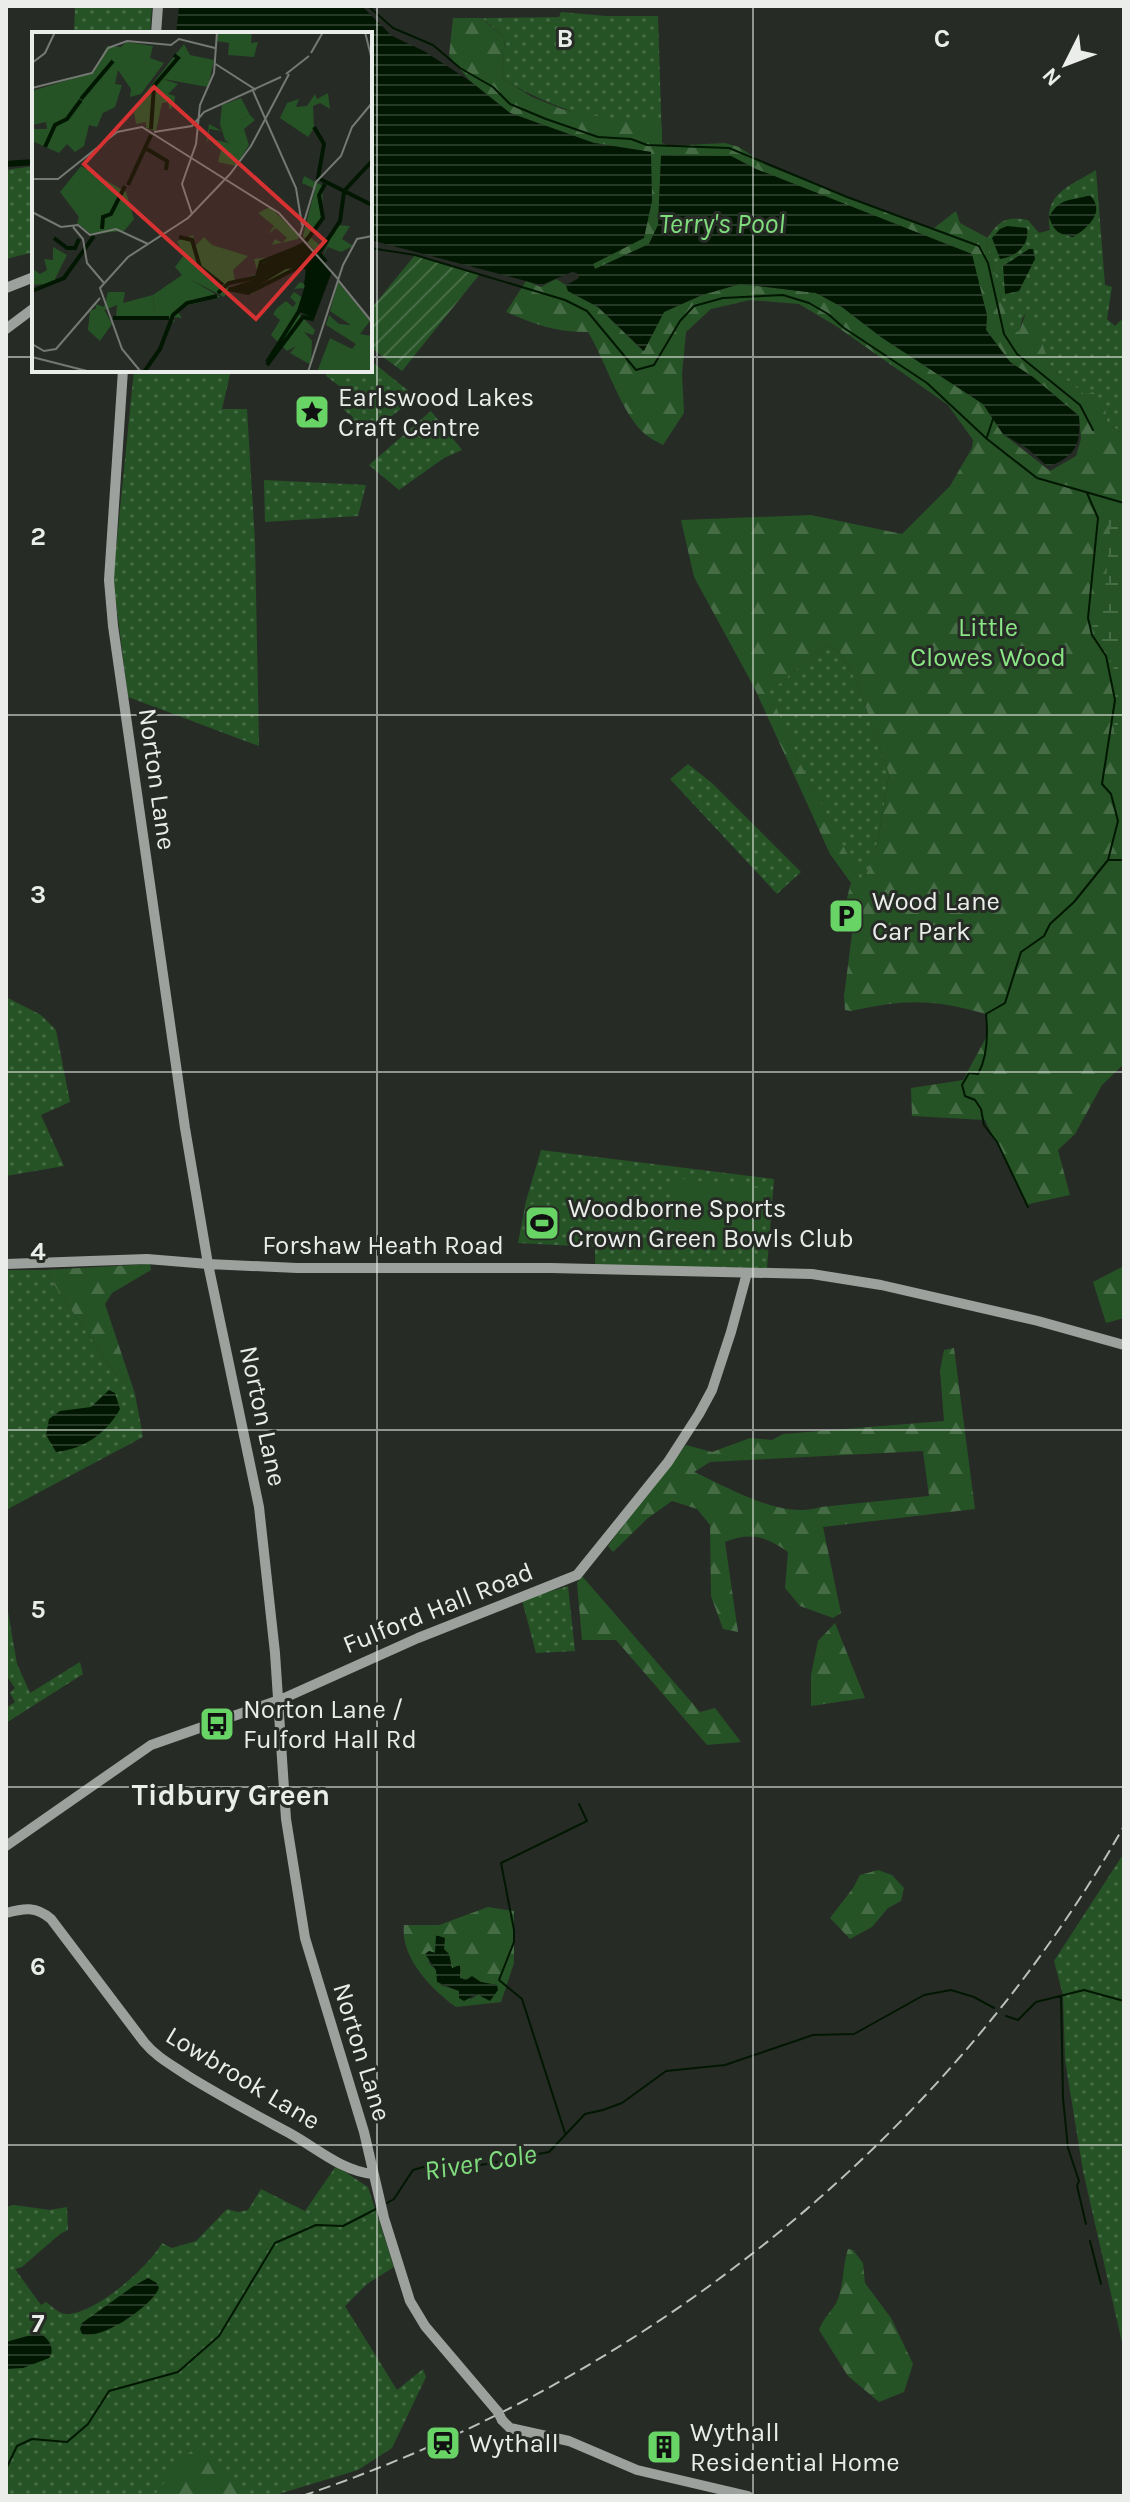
<svg xmlns="http://www.w3.org/2000/svg" width="1130" height="2502" font-family="Karla,sans-serif">
	<style>
		.grass { fill: url(#grass-dots) }
		.forest { fill: url(#forest-firs); fill-rule: evenodd }
		.wetland { fill: url(#wetland-marsh) }
		.garden { fill: url(#garden-furrows) }
		.pitch { fill: #265325 }
		.water { fill: url(#water-rules) }
		.lines { fill: none; stroke-linecap: round; stroke-linejoin: round }
		.stream { stroke: #021702; stroke-width: 2 }
		.canal { stroke: #021702; stroke-width: 6 }
		.secondary { stroke: #9da19d; stroke-width: 10 }
		.rail { stroke: #bcc0bc; stroke-width: 2; stroke-dasharray: 12 6; stroke-linecap: butt }
		.secondary-bridge { stroke: #9da19d; stroke-width: 10 }
		.grid { fill: none; stroke: #eaedea; stroke-width: 2; stroke-opacity: 0.55 }
		.labels { text-anchor: middle; dominant-baseline: central; stroke-width: 6; stroke-linejoin: round; paint-order: stroke }
		.poi-label { font-size: 26px; fill: #eaedea; stroke: #272b26; text-anchor: start }
		.park-label { font-size: 26px; fill: #89e685; stroke: #272b26 }
		.street-label { font-size: 26px; fill: #eaedea; stroke: #272b26 }
		.water-label { font-size: 28px; font-style: italic; fill: #80dd7d; stroke: #272b26 }
		.quarter-label { font-size: 30px; font-weight: bold; fill: #eaedea; stroke: #272b26 }
		.inset-river { fill: none; stroke: #021702; stroke-width: 4 }
		.inset-road { fill: none; stroke: #757974; stroke-width: 2 }
		.view { fill: #d73232; fill-opacity: 0.15; stroke: #d73232; stroke-width: 4 }
		.inset-edge { fill: none; stroke: #eaedea; stroke-width: 4 }
		.grid-label { font-size: 26px; text-anchor: middle; font-weight: bold; fill: #eaedea; stroke: #272b26; stroke-width: 6; stroke-linejoin: round; paint-order: stroke }
	</style>
	<defs>
		<pattern id="grass-dots" width="8" height="8" patternUnits="userSpaceOnUse" patternTransform="scale(2)"><rect width="8" height="8" fill="#265325"/><path d="M2 2h.1M6 6h.1" fill="none" stroke="#466c45" stroke-width="1.8" stroke-linecap="round"/></pattern>
		<pattern id="forest-firs" width="22" height="20" patternUnits="userSpaceOnUse" patternTransform="scale(2)"><rect width="22" height="20" fill="#265325"/><path d="M5 1l3.5 6h-7zM16 11l3.5 6h-7z" fill="#466c45"/></pattern>
		<pattern id="wetland-marsh" width="20" height="14" patternUnits="userSpaceOnUse" patternTransform="scale(2)"><rect width="20" height="14" fill="#265325"/><path d="M1 5h8M5 5V1M11 12h8M15 12V8" fill="none" stroke="#466c45"/></pattern>
		<pattern id="garden-furrows" width="10" height="10" patternUnits="userSpaceOnUse" patternTransform="scale(2)"><rect width="10" height="10" fill="#265325"/><path d="M-1 1l2-2M0 10L10 0M9 11l2-2" fill="none" stroke="#466c45"/></pattern>
		<pattern id="water-rules" width="6" height="5" patternUnits="userSpaceOnUse" patternTransform="scale(2)"><rect width="6" height="5" fill="#021702"/><path d="M0 2.5h6" fill="none" stroke="#273927"/></pattern>
	</defs>
	<rect width="100%" height="100%" fill="#272b26"/>
	<path class="grass" d="M75 6H152L150 34H74Z
		M561 12 606 16H658L662 144 654 121C602 127 545 105 502 78L505 38 482 18 559 17Z
		M34 166V252L6 259V170Z
		M1096 170 1105 285 1112 287 1107 319 1115 326 1121 320 1124 323V435L1107 422 1105 405 1085 395 1050 366 1028 310 1022 319 1019 333 1010 332 986 241C998 221 1004 216 1028 220L1039 233 1050 230C1043 193 1069 187 1096 170Z
		M370 360 416 397 379 426 349 423 353 417 344 410 354 397 326 376 327 370H370Z
		M134 370H231L222 409H247L255 542 259 746 128 697 113 579Z
		M431 411 462 450 444 458 399 490 369 465Z
		M264 480 366 485 358 516 265 522Z
		M824 645 840 652 857 682 889 774 878 840 863 885 800 763 766 685 779 684Z
		M688 764 712 783 801 872 777 894 670 779Z
		M6 997 41 1015 56 1030 70 1102 41 1115 64 1166 6 1176Z
		M541 1150 774 1179 767 1268 595 1266V1247L518 1243 526 1201Z
		M6 1270H44L114 1372 135 1394 143 1437 6 1510Z
		M568 1586 575 1651 536 1653 522 1600Z
		M6 1600 17 1664 30 1693 80 1662 83 1674 6 1723V1708L15 1702 10 1693 15 1688 6 1675Z
		M1124 1853V2351L1083 2171 1065 2060 1063 1995 1054 1961Z
		M336 2166 368 2187 394 2267 367 2284 345 2306 397 2390 423 2369 426 2377 392 2448 358 2470 272 2496H6V2207L14 2205 50 2210 67 2207 68 2230 60 2234 22 2267 15 2269 41 2305 46 2302C53 2307 60 2315 68 2314 96 2313 149 2267 162 2243L172 2248 196 2241 227 2209 238 2212 248 2210 261 2189 305 2211Z"/>
	<path class="forest" d="M453 18H481L505 38 502 78 532 97 562 109 602 117 654 121 662 127V143L670 146 725 143 739 147 766 165 923 226 934 228 956 211 960 223 988 238 986 241 1010 331 1019 332 1027 310 1032 313 1050 366 1085 395 1093 392 1105 405 1107 422 1124 435V1064L1102 1085 1075 1134 1058 1150 1070 1195 1029 1204 1028 1207 985 1120 912 1116 911 1088 963 1080 988 1034 986 1014C932 999 906 999 851 1011L845 1010 844 996 852 934 844 909 851 883 830 854 754 687 694 577 681 520 811 515 902 534 950 486 972 448 973 440 948 405 836 326 799 304 750 300 711 309 686 332 682 374 684 413 663 445C658 442 651 439 646 435 621 414 606 361 588 332 557 333 534 324 506 312L526 281 541 287 556 279 566 285 568 291 598 307 643 351 664 312 702 295 740 284 816 293 842 307 881 337 983 404 1003 434 1050 471 1076 456 1081 439 1079 416 1033 377 1010 362 986 330 987 315 971 254 756 169 731 156 658 225 649 244 595 269 593 265 651 152 594 143 510 113 470 81 449 56ZM824 645 840 652 857 682 889 774 878 840 863 884 800 763 767 686 779 684Z
		M150 1264 151 1270 112 1293 105 1304 135 1394 114 1372 44 1270Z
		M1124 1266V1318L1106 1323 1093 1282Z
		M954 1348 975 1509 823 1527 841 1613 833 1618 800 1606 785 1588 788 1552C765 1536 751 1532 725 1542L738 1632 723 1629 711 1596 710 1525 697 1509 672 1501 648 1518 613 1552 608 1546 653 1484 686 1445 712 1452 750 1438 772 1440 783 1434 944 1421 940 1370 944 1350ZM923 1451 929 1496 821 1507C781 1520 730 1488 694 1472L710 1462Z
		M582 1576 700 1712 715 1708 741 1742 707 1745 616 1640H582L577 1583Z
		M835 1623 865 1698 811 1706V1675L818 1641Z
		M878 1870 892 1875 904 1888 901 1901 888 1908 872 1927 850 1939 830 1918 853 1888 860 1875Z
		M488 1907 514 1911V1963L501 2002 456 2007C431 1989 400 1957 404 1925H439ZM438 1939 452 1969H461L459 1978 497 1985 483 1998 479 1994 471 1999 459 1991 441 1985 436 1970 429 1963V1951L436 1953Z
		M848 2249 853 2250 863 2263 865 2283 891 2318 913 2364 904 2392 879 2402 848 2376 819 2330C825 2314 835 2310 839 2296 844 2280 843 2264 848 2249Z
		M195 2448 208 2452 245 2496H154L183 2458Z"/>
	<path class="wetland" d="M1106 507 1124 516V573L1117 595 1124 645V736L1114 733V669L1092 625 1103 613 1110 533Z"/>
	<path class="garden" d="M415 255 479 275 402 371 370 347V310Z"/>
	<path class="pitch" d="M675 1178 766 1189 758 1250 667 1238Z
		M531 1204 558 1208 553 1243 525 1239Z"/>
	<path class="water" d="M179 6H362L392 36 424 51 470 81 510 113 594 143 651 152 652 201 644 238 593 264 595 269 649 244 658 225 661 155 731 156 756 169 972 254 987 316 986 330 1010 362 1033 377 1079 416C1081 445 1076 456 1048 467L1028 449 1003 434 983 404 881 337 842 307 816 293 740 284 702 295 664 312 644 351 598 307 568 291 566 285 579 278 577 273 572 272 541 285 370 240V34H176Z
		M1090 195C1106 212 1088 228 1073 237 1058 234 1054 231 1049 217 1061 196 1070 202 1090 195Z
		M1007 226 1027 228C1030 246 1015 257 1000 259L992 238 1000 229Z
		M1029 249H1033L1035 259 1019 291 1005 294 1003 266Z
		M109 1390 115 1393 120 1409C107 1433 84 1449 56 1452L46 1435 49 1419 60 1411 91 1407Z
		M436 1935 445 1938 444 1949 449 1954 452 1968 460 1965V1978L466 1980 472 1976 481 1982 497 1985 498 1990 490 2001 477 1994 464 2001 459 1998V1991L437 1982 436 1970 425 1954 429 1951 435 1953Z
		M148 2278 157 2283 159 2288C152 2306 101 2341 82 2334L80 2329 82 2323 135 2285Z
		M38 2333C48 2336 56 2349 49 2358L23 2368 6 2369V2342Z"/>
	<g class="lines">
		<path class="stream" d="M368 6 393 28 433 45 460 68 493 87 510 104 546 119 598 137 631 139 647 145 729 148 847 197 979 246 988 263 1004 334 1017 354 1080 405 1093 430
			M370 248 415 255 565 300 587 311 636 370 654 365 680 321 694 306 723 298 783 295 809 303 828 314 844 328 927 383 987 439 1037 478 1124 503
			M987 437 993 419
			M1109 860H1124
			M1028 1207 997 1142 984 1125 981 1109 975 1100 965 1096 962 1085 969 1073 978 1074C988 1056 988 1034 986 1014L1005 1003 1021 952 1044 936 1050 924 1074 902 1108 860 1118 821 1111 794 1102 784 1115 700 1106 656 1092 635 1088 618 1098 518 1087 493
			M1061 1996 1063 2098 1068 2148 1079 2181 1077 2186 1086 2224
			M1006 2016 1018 2020 1036 2002 1084 1990 1124 2001
			M565 2133 522 1999 499 1980 514 1942V1930L501 1863 587 1821 579 1804
			M387 2203 394 2199 413 2170 434 2164 476 2166 549 2152 585 2114 603 2110 622 2103 666 2071 725 2065 813 2035 854 2034 924 1995 951 1990 974 1997 994 2008
			M1090 2241 1101 2284
			M6 2469 17 2446 32 2439 67 2442 88 2424 109 2391 178 2372 219 2336 275 2243 316 2225 343 2226 378 2208"/>
		<path class="canal" d="M6 164 34 162"/>
		<path class="secondary" d="M156 34 158 6
			M6 288 34 277
			M6 329 34 308
			M123 370 109 580 113 626 185 1128 208 1264 259 1507 275 1653 286 1819 305 1938 364 2132 384 2218 410 2301 425 2326 498 2412
			M6 1264 147 1259 208 1264 297 1268H551L812 1274 881 1285 1038 1321 1124 1345
			M6 1846 151 1745 282 1699 418 1638 577 1575 668 1462 699 1414 712 1390 731 1332 747 1273
			M6 1913C24 1908 36 1906 51 1919L144 2042C156 2057 172 2065 188 2076 222 2097 256 2115 291 2134 318 2149 342 2171 373 2174
			M502 2420 510 2428 569 2441 637 2470 748 2496"/>
		<path class="rail" d="M302 2496C646 2380 944 2142 1124 1826"/>
		<path class="secondary-bridge" d="M498 2412 502 2420"/>
	</g>
	<path class="grid" d="M377 6V2496M753 6V2496M6 357H34M370 357H1124M6 715H1124M6 1072H1124M6 1430H1124M6 1787H1124M6 2145H1124"/>
	<defs>
		<symbol id="sight-square" viewBox="-11 -11 22 22"><rect x="-9" y="-9" width="18" height="18" rx="4" fill="#68d465" stroke="#272b26"/><path d="M0-6L1.8-2.2L6-1.7L2.9 1.2L3.7 5.4L0 3.3L-3.7 5.4L-2.9 1.2L-6-1.7L-1.8-2.2Z" fill="#111"/></symbol>
		<symbol id="parking-square" viewBox="-11 -11 22 22"><rect x="-9" y="-9" width="18" height="18" rx="4" fill="#68d465" stroke="#272b26"/><path d="M-3.5-5.5H1a3.5 3.5 0 0 1 0 7H-1V5.5H-3.5ZM-1-3.4V-.6H.8a1.4 1.4 0 0 0 0-2.8Z" fill="#111"/></symbol>
		<symbol id="stadium-square" viewBox="-11 -11 22 22"><rect x="-9" y="-9" width="18" height="18" rx="4" fill="#68d465" stroke="#272b26"/><path d="M0-5a6.5 5 0 1 0 0 10a6.5 5 0 1 0 0-10ZM-3.5-1.8h7v3.6h-7Z" fill="#111"/></symbol>
		<symbol id="bus-square" viewBox="-11 -11 22 22"><rect x="-9" y="-9" width="18" height="18" rx="4" fill="#68d465" stroke="#272b26"/><path d="M-5-6H5V4H4V6H2V4H-2V6H-4V4H-5ZM-3.5-4V0h7V-4ZM-3.5 1.2v1.5H-2V1.2ZM2 1.2v1.5H3.5V1.2Z" fill="#111"/></symbol>
		<symbol id="station-square" viewBox="-11 -11 22 22"><rect x="-9" y="-9" width="18" height="18" rx="4" fill="#68d465" stroke="#272b26"/><path d="M-3-6H3Q5-6 5-4V2Q5 4 3 4L4.5 6H3L1.5 4h-3L-3 6H-4.5L-3 4Q-5 4-5 2V-4Q-5-6-3-6ZM-3.5-4v3h7v-3ZM-3.5 1v1.5H-2V1ZM2 1v1.5H3.5V1Z" fill="#111"/></symbol>
		<symbol id="building-square" viewBox="-11 -11 22 22"><rect x="-9" y="-9" width="18" height="18" rx="4" fill="#68d465" stroke="#272b26"/><path d="M-4-6H4V6H1V3H-1V6H-4ZM-2.5-4.3h1.7v1.8h-1.7ZM.8-4.3h1.7v1.8H.8ZM-2.5-1h1.7V.8h-1.7ZM.8-1h1.7V.8H.8Z" fill="#111"/></symbol>
	</defs>
	<g fill-rule="evenodd">
		<use href="#sight-square" x="292" y="392" width="40" height="40"/>
		<use href="#parking-square" x="826" y="896" width="40" height="40"/>
		<use href="#stadium-square" x="522" y="1203" width="40" height="40"/>
		<use href="#bus-square" x="197" y="1704" width="40" height="40"/>
		<use href="#station-square" x="423" y="2423" width="40" height="40"/>
		<use href="#building-square" x="644" y="2427" width="40" height="40"/>
	</g>
	<g class="labels">
		<g class="poi-label">
			<text x="338" y="397">Earlswood Lakes<tspan x="338" dy="30">Craft Centre</tspan></text>
			<text x="872" y="901">Wood Lane<tspan x="872" dy="30">Car Park</tspan></text>
			<text x="568" y="1208">Woodborne Sports<tspan x="568" dy="30">Crown Green Bowls Club</tspan></text>
			<text x="243" y="1709">Norton Lane /<tspan x="243" dy="30">Fulford Hall Rd</tspan></text>
			<text x="690" y="2432">Wythall<tspan x="690" dy="30">Residential Home</tspan></text>
			<text x="469" y="2443">Wythall</text>
		</g>
		<g class="park-label">
			<text x="988" y="627">Little<tspan x="988" dy="30">Clowes Wood</tspan></text>
		</g>
		<g class="street-label">
			<text transform="translate(157 779) rotate(82)">Norton Lane</text>
			<text x="383" y="1245">Forshaw Heath Road</text>
			<text transform="translate(263 1416) rotate(78)">Norton Lane</text>
			<text transform="translate(438 1608) rotate(-22)">Fulford Hall Road</text>
			<text transform="translate(362 2052) rotate(73)">Norton Lane</text>
			<text transform="translate(243 2078) rotate(31)">Lowbrook Lane</text>
		</g>
		<g class="water-label">
			<text x="722" y="223">Terry's Pool</text>
			<text transform="translate(480 2162) rotate(-9)">River Cole</text>
		</g>
		<g class="quarter-label">
			<text x="231" y="1795">Tidbury Green</text>
		</g>
	</g>
	<g transform="translate(32 32)">
		<rect width="340" height="340" fill="#272b26"/>
		<path d="M186 0H220L219 11 226 10 222 25 196 23 197 11 184 9ZM94 10 121 14 118 26 132 31 109 62 98 65 99 57 86 38 83 52 90 53 83 75 71 81 65 95 57 93 52 114 43 120 35 112 27 121 0 109V97H15L14 90 0 93V59L62 40 75 14 89 15ZM152 12 158 23 182 28 176 55 131 47 146 52 136 62 143 64 142 72 138 78 136 70 130 71 124 99 114 96V90L104 92 102 81 110 65ZM296 61 298 77 288 71 281 74 282 96 276 105 248 86 255 71 267 67 264 75 275 74 283 62 285 67ZM218 83 223 88 212 97 217 113 204 134 186 130 190 114 176 107 174 112 177 92 190 99 177 97V106L200 112 207 89ZM49 134 94 160 102 187 92 199 59 202 45 191 47 185 28 160ZM272 144 291 154 290 185 278 205 290 215 284 220 274 209 277 205 272 206 271 204 283 157 270 151ZM238 175 267 204 266 207 240 213 243 207 250 211 255 206 244 196 236 202 242 194 226 181ZM304 193 318 194 310 207 321 214 309 220 296 215 290 226ZM21 215 35 223 23 247 26 251 0 253 1 237 8 242 15 238 12 227 21 228ZM268 250 274 253 266 281 283 298 281 303 272 300 280 309 279 333 258 321 264 314 255 319 239 303 248 288 241 282 245 276 254 269 261 275 264 271 258 265 262 260 271 266 272 256 262 257ZM306 250 338 289 328 302 340 304V340H285L298 306 320 317 324 312 294 293 297 283 307 292 319 293 298 279ZM76 260H93L91 271 121 263 123 284 84 286 85 273 66 281 63 272 72 275Z" fill="#265325"/>
		<path d="M209 66 218 83 207 89 211 97 200 113 193 108 188 92 190 73ZM161 203 163 214 172 205 180 213 216 224 201 238 203 249 226 242 222 227 241 225 223 247 197 252 198 257 210 256 216 260 237 250V240L262 236 264 239 251 241 220 262 196 259 192 265 158 247 188 265 153 274 146 280 150 286 140 285 143 290 123 284 121 263 150 243 143 235 152 223 145 209ZM65 276 73 279 80 292 68 309 56 298 58 279Z" fill="#265325"/>
		<path d="M271 210 297 237 279 285 268 280 276 234 254 237 216 260 197 256 223 247 230 232Z" fill="#021702"/>
		<path class="inset-river" d="M49 67 81 29M282 95 292 112 286 146 340 173M119 97 122 54 146 26 142 23M13 115 23 93 35 87 49 68M115 117 135 129 134 138M96 153 119 103M313 158 340 129M70 197 71 185 79 182 93 154M147 205 160 208 168 235 191 253M22 206 35 216H43L47 207M274 209 291 186 287 163 293 152M294 230 287 221 308 189 312 160M196 257 216 261 269 234 276 236 274 253M0 259 32 246 62 204M186 261 197 251 225 245 229 230 269 214M81 286H137M235 330 267 279 274 257M235 333 271 285 280 287 298 239M112 340 128 317 141 283 155 271 185 264"/>
		<path class="inset-road" d="M333 0 340 28M76 16 95 9 139 13 147 7 183 16M279 21 291 0M0 31 13 21 23 0M182 31 224 58M254 42 277 24M0 56 60 41 76 16M221 59 264 156 270 193M122 100 160 94 172 80 249 45M0 147H26L85 100 110 95 247 181 306 247M0 180 29 195 46 193 58 203 84 197 116 212M160 182 150 152 164 112 168 73 182 41 185 0M41 195 51 207 55 231 72 251M268 203 284 150 309 124 320 95 340 71M306 248 340 290M0 312 12 319 24 317 68 266M0 325 59 340M109 340 90 317 68 256 96 225 156 186 198 142 219 114 257 42M276 340 311 233 325 207 340 204"/>
		<path class="view" d="M122 55 293 209 224 287 52 132Z"/>
		<rect width="340" height="340" class="inset-edge"/>
	</g>
	<g class="grid-label">
		<text x="565" y="47">B</text>
		<text x="942" y="47">C</text>
		<text x="38" y="545">2</text>
		<text x="38" y="903">3</text>
		<text x="38" y="1260">4</text>
		<text x="38" y="1618">5</text>
		<text x="38" y="1975">6</text>
		<text x="38" y="2332">7</text>
	</g>
	<rect width="1130" height="2502" fill="none" stroke="#eaedea" stroke-width="16"/>
	<g transform="translate(1066 64) rotate(228)" stroke="#272b26" stroke-width="6" paint-order="stroke">
	<path d="M0-6L14 30L0 20L-14 30Z" fill="#eaedea"/>
	<text y="-12" font-size="22" font-weight="bold" text-anchor="middle" fill="#eaedea">N</text>
	</g>
</svg>
